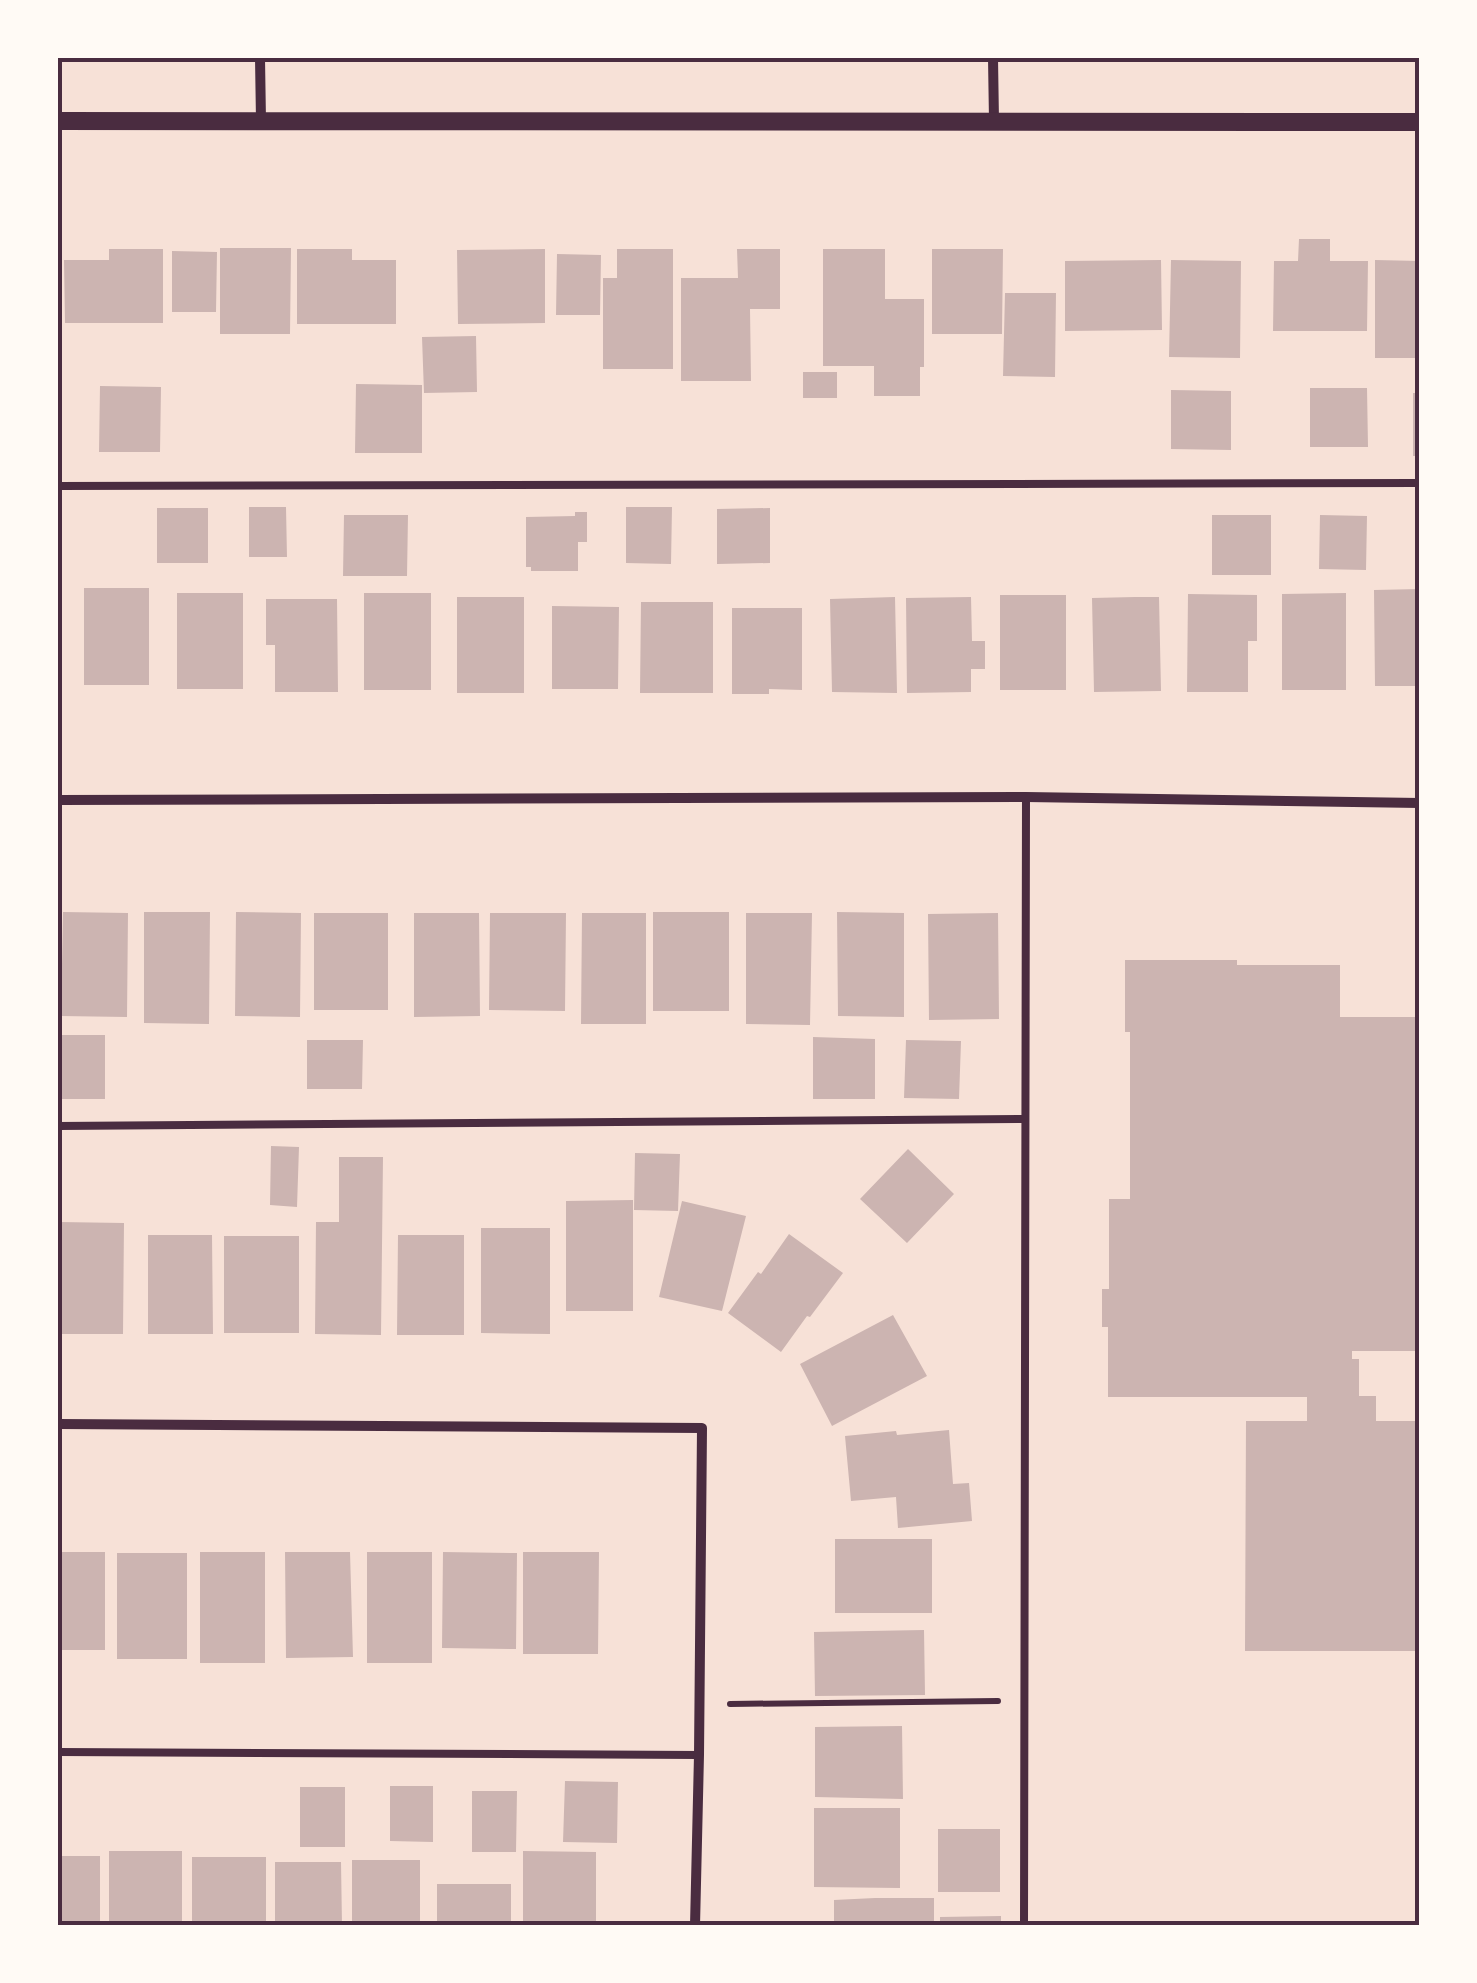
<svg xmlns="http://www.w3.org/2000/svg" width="1477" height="1983" font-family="Arial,sans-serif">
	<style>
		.building { fill: #ccb4b1 }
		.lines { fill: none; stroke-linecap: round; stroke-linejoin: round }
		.path { stroke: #4a2c40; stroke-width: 6 }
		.service { stroke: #4a2c40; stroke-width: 8 }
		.minor { stroke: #4a2c40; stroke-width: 10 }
		.tertiary { stroke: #4a2c40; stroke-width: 18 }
		.neatline { fill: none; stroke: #4a2c40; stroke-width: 4 }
	</style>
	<rect width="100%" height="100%" fill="#f7e1d7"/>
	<path class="building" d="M1299 239H1330V261H1368L1367 331H1273L1274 261H1298Z
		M220 248H291L290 334H220Z
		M109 249H163V323H65L64 260H109Z
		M297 249H352V260H396V324H297Z
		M545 249V323L458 324 457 250Z
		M617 249H673V369H603V278H617Z
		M737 249H780V309H750L751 381H681V278H738Z
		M823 249H885V299H924V367H920V396H874V366H823Z
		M932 249H1003L1002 334H932Z
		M172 251 217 252 216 312H172Z
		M557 254 601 255 600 315H556Z
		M1161 260 1162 330 1065 331V261Z
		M1171 260 1241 261 1240 358 1169 357Z
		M1375 260 1420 261V358H1375Z
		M1005 293H1056L1055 377 1003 376Z
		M476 336 477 392 424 393 422 337Z
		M803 372H837V398H803Z
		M356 384 422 385V453H355Z
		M100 386 161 387 160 452H99Z
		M1310 388H1367L1368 447H1310Z
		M1171 390 1231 391V450L1171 449Z
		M1413 393H1420V456H1413Z
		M249 507H286L287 557H249Z
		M626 507H672L671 564 626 563Z
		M157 508H208V563H157Z
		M770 508V563L717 564V509Z
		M575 512H587V542H578V571H531V567H526V517L575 516Z
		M344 515H408L407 576H343Z
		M1212 515H1271V575H1212Z
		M1320 515 1367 516 1366 570 1319 569Z
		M84 588H149V685H84Z
		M1420 589V686H1375L1374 590Z
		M177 593H243V689H177Z
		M364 593H431V690H364Z
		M1346 593V690H1282V594Z
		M1188 594 1257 595V641H1248V692H1187Z
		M1000 595H1066V690H1000Z
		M457 597H524V693H457Z
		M895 597 897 693 832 692 830 599Z
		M971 597 972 641H985V669H971V692L907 693 906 598Z
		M1135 597H1159L1161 691 1094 692 1092 598Z
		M266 599H337L338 692H275V645H266Z
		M641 602H713V693H640Z
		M552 606 619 607 618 689H552Z
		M732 608H802V690L769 689V694H732Z
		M63 912 128 913 127 1017 61 1016Z
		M144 912H210L209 1024 144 1023Z
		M236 912 301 913 300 1017 235 1016Z
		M653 912H729V1011H653Z
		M837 912 904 913V1017L838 1016Z
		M314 913H388V1010H314Z
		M414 913H479L480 1016 414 1017Z
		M490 913H566L565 1011 489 1010Z
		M582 913H646V1024H581Z
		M746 913H812L810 1025 746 1024Z
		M998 913 999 1019 929 1020 928 914Z
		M1125 960H1237V965H1340V1017H1420V1351H1352V1359H1359V1396H1376V1421H1420V1651H1245L1246 1421H1307V1397H1108V1327H1102V1289H1109V1199H1130V1032H1125Z
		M58 1035H105V1099H58Z
		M813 1037 875 1039V1099H813Z
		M307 1040H363L362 1089H307Z
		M906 1040 961 1041 959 1099 904 1098Z
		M271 1146 299 1147 297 1207 270 1205Z
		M908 1149 954 1194 907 1243 860 1199Z
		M635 1153 680 1154 678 1211 634 1210Z
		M339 1157H383L381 1335 315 1334 316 1222H339Z
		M633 1200V1311H566V1201Z
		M682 1201 746 1216 722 1311 659 1297Z
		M59 1222 124 1223 123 1334H58Z
		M481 1228H550V1334L481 1333Z
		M789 1234 843 1273 810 1317 807 1316 781 1352 728 1313 758 1272 761 1274Z
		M148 1235H212L213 1334H148Z
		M398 1235H464V1335H397Z
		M224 1236H299V1333H224Z
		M893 1315 927 1376 832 1426 800 1364Z
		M949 1430 953 1484 969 1483 972 1521 898 1528 896 1497 851 1501 845 1436 896 1431 897 1435Z
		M835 1539H932V1613H835Z
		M58 1552H105V1650H58Z
		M200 1552H265V1663H200Z
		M285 1552H350L353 1657 286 1658Z
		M367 1552H432V1663H367Z
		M443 1552 517 1553 516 1649 442 1648Z
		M523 1552H599L598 1654H523Z
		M117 1553H187V1659H117Z
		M924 1630 925 1695 815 1696 814 1632Z
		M902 1726 903 1799 815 1797V1727Z
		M565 1781 618 1782 617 1843 563 1842Z
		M390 1786H433V1842L390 1841Z
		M300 1787H345V1847H300Z
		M472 1791H517L516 1852H472Z
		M814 1808H900V1888L814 1887Z
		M938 1829H1000V1892H938Z
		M109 1851H182V1926H109Z
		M523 1851 596 1852V1926H523Z
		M58 1856H100V1926H58Z
		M192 1857H266V1923H261V1926H192Z
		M352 1860H420V1926H352Z
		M275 1862H341L342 1926H275Z
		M437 1884H511V1926H437Z
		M875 1898H934V1926H834V1900Z
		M1001 1916V1926H940V1917Z"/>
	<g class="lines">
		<path class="path" d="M730 1704 998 1701"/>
		<path class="service" d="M58 486 1420 483
			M58 1126 1025 1119
			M58 1752 699 1755
			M1024 1926 1026 797"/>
		<path class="minor" d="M260 58 261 121
			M993 58 994 121
			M58 800 1026 797 1420 803
			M58 1424 702 1428 699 1755 695 1926"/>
		<path class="tertiary" d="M58 121 1420 122"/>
	</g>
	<rect width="1477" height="1983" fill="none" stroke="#fffaf5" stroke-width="120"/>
	<rect x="60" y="60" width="1357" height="1863" class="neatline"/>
</svg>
